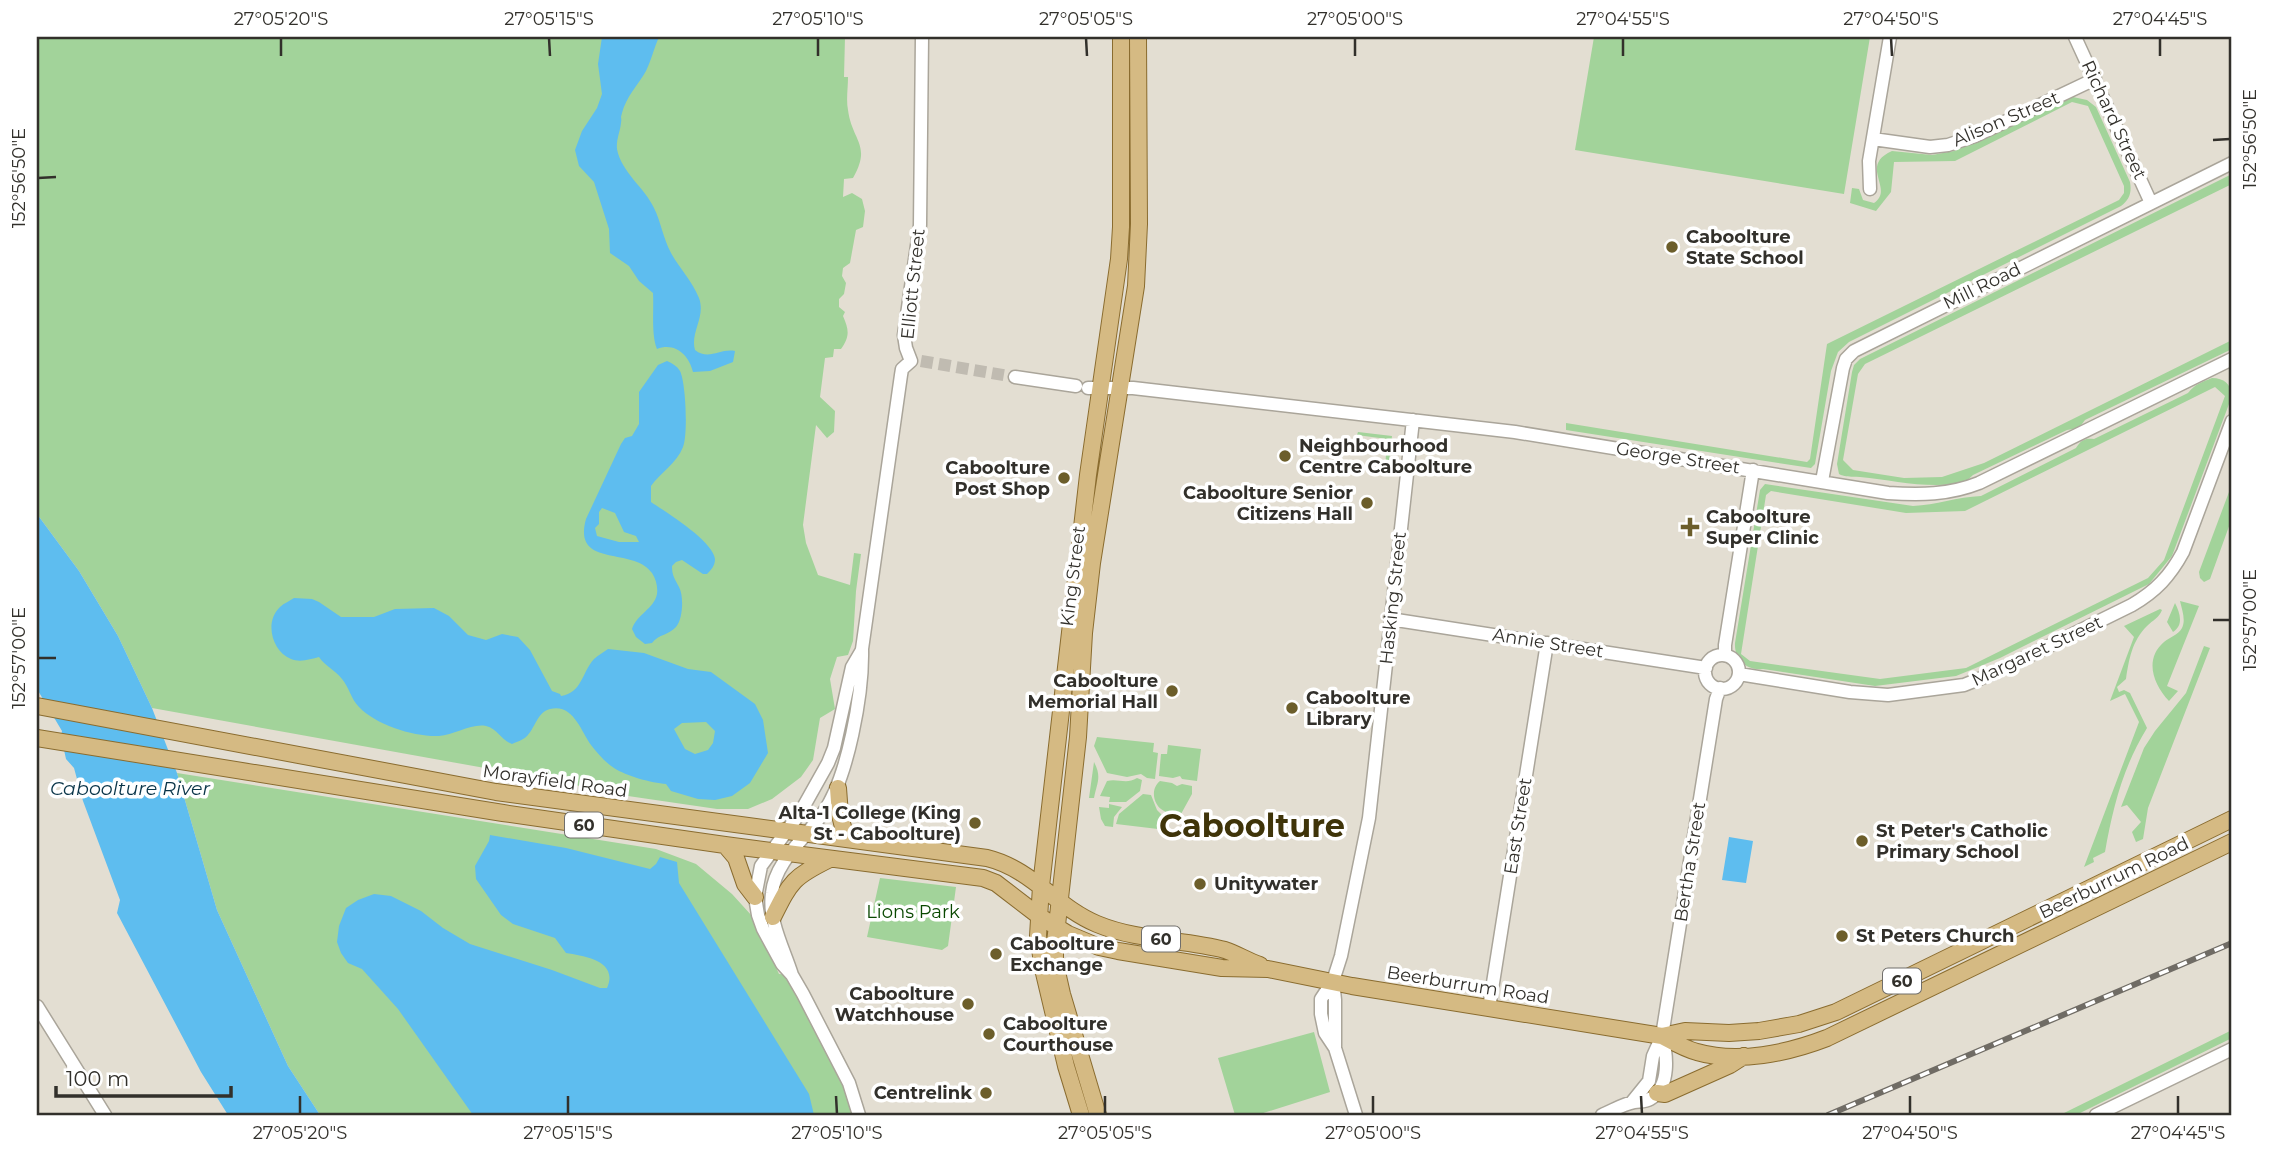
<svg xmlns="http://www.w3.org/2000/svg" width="2269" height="1152" font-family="Montserrat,sans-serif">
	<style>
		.green { fill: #a2d39a; fill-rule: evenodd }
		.water { fill: #5ebdef; fill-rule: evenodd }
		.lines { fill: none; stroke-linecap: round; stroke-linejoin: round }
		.minor-tunnel { stroke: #c0bbb1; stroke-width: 12; stroke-dasharray: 12 6; stroke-linecap: butt }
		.minor-casing { stroke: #aaa59a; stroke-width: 15 }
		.major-casing { stroke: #8a6c2f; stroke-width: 18 }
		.minor { stroke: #fff; stroke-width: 12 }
		.major { stroke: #d5ba83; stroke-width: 16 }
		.rail-casing { stroke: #706c65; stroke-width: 6 }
		.rail { stroke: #fff; stroke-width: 3.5; stroke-dasharray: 10; stroke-linecap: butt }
		.ticks { fill: none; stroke: #32302b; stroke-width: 2.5 }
		.poi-dot { fill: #6c5e2b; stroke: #fff; stroke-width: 2.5 }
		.labels { text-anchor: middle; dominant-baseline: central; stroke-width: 7; stroke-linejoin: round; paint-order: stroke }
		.shield { fill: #fff; stroke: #706e6b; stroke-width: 2 }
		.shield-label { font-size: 16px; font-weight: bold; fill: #32302b }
		.street-label { font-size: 18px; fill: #32302b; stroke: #fff }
		.poi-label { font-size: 18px; font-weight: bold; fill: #32302b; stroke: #fff; text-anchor: start }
		.park-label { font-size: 18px; fill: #094800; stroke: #fff }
		.water-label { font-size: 19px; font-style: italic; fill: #093448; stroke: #fff }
		.town-label { font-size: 32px; font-weight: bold; fill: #3f3409; stroke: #fff }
		.neatline { fill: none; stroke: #32302b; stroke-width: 2.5 }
		.ticks-label { font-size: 18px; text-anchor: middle; fill: #32302b }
	</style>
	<rect width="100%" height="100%" fill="#e3ded2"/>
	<path class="green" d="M37 37H845L844 77H848C848 88 846 100 848 110 852 141 872 145 853 178L844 179 843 197 852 193 862 199 865 211 863 227 856 230 850 263 843 268 842 276 846 283 844 294 839 299V307L845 312 843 316C849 330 850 336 841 349H834L833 357 825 358 820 397 835 411 834 432 827 438 816 425 803 525 806 543 818 575 850 585 854 553 861 554 856 591 853 641 848 655 837 657 830 679 835 709 820 718 813 760 801 777 772 799 748 809H717L628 796 551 780 152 708 118 636 79 571 37 514Z
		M1594 37H1870L1844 194 1575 150Z
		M2073 97 2087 100 2096 107 2130 182C2132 193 2129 200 2121 206L1849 342 1838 352 1831 371 1815 464 1811 468 1566 430V423L1807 462 1810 459 1827 344 2119 200 2124 193V186L2088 106 2072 102 1955 161 1894 162 1891 192 1876 211 1850 203 1852 188 1859 189 1863 200 1874 203C1895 189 1858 166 1892 151L1932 155 1954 151Z
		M2232 174V184L1865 364 1858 374 1843 460 1853 470 1904 478 1942 477 1984 463 2232 340V349L2085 420 2079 428 2067 430 1973 475C1967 481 1963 484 1954 484 1923 488 1891 480 1860 477 1852 476 1847 478 1839 474L1837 464 1852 372 1854 365 1860 359Z
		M2212 378C2224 378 2231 384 2232 396L2172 556 2149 584 2000 658 1956 676 1875 686 1763 669C1746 671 1734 659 1735 643L1760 490 1765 484 1913 506C1936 505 1957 497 1981 496L2076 448C2081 440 2085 438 2094 439L2188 393C2195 384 2202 382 2212 378ZM2215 387 2225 396 2164 560 2148 578 1966 668 1880 679 1750 661 1741 654 1766 495 1771 491 1906 513 1965 511Z
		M1358 432 1392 436 1388 471 1385 470 1387 439 1357 435Z
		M2232 484V518L2210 579 2204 582 2200 578 2199 572Z
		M2180 601 2199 606 2167 686 2178 691 2169 701C2153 684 2144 659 2164 642 2170 637 2178 635 2182 628 2186 620 2182 610 2180 601Z
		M2175 603C2180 613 2184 625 2173 632L2167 622Z
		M2160 609 2162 610C2159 618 2153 620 2147 626 2132 641 2129 659 2126 679L2117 687 2119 692 2124 690 2130 693 2147 728C2123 767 2113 807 2105 852L2093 858 2094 862 2084 867 2139 722 2125 694 2110 701 2134 637 2124 626Z
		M2204 646 2210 648 2148 808 2143 839 2136 842 2132 832 2141 822 2127 805 2121 807 2144 748 2155 731 2186 693Z
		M1097 737 1154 743 1153 752 1158 753 1155 779 1147 778 1141 774 1127 777 1107 773 1094 746Z
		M1168 745 1201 749 1197 781 1182 779 1180 776 1173 778 1159 776 1161 754H1167Z
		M1094 762C1102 777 1097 783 1094 798H1089Z
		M177 773 656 849 696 864 732 894 752 916 779 974 792 975 859 1115H320L288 1066 217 910Z
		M1137 778 1142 780 1140 791 1126 802H1109L1110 797 1100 796 1107 781C1118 778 1126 785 1137 778Z
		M1160 781 1172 783 1177 786 1182 784 1192 786V794L1181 814C1175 814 1169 814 1164 811 1153 805 1150 789 1160 781Z
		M1143 794 1151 795 1157 810 1163 816 1158 829 1116 824 1119 814Z
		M1109 804 1122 807 1114 817 1113 827 1105 826 1101 819 1099 807 1109 808Z
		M880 878 956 887 948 946 942 950 867 937Z
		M2232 1030V1038L2076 1115H2060Z
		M1314 1032 1330 1092 1257 1115H1235L1218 1058Z"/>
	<path class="water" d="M602 37H659C654 48 651 61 646 71 638 85 626 97 622 113 620 120 622 116 621 123 620 132 616 140 617 149 621 172 645 188 654 208 661 222 663 238 671 253 680 269 692 281 699 298 706 317 690 332 695 350 709 361 720 348 735 351L733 362 710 371 693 372C689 355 675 342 657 349 651 334 654 310 653 293L639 281 629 266 610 253 609 229 594 182 579 166 575 150 582 131 597 108 602 94 598 64Z
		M667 361C672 363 677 366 680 371 686 383 688 435 683 447 677 463 660 473 651 486V502C666 512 713 541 715 559 715 566 711 570 707 574H703L682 560 676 562 672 566C672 576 675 579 679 587 684 596 683 619 676 627 669 635 659 634 652 643L645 644 636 637 632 629C637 614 654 609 657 594 658 587 656 579 652 573 634 546 572 569 586 519L621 444 625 438 632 436 639 424V392L658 365ZM602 508 615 513 624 532 636 536 639 542H619L597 536 595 528 599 524V512Z
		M37 514 79 571 118 636 152 708 177 773 217 910 288 1066 320 1115H228L201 1072 117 913 120 900 83 801 74 768 66 759 61 736 62 731 37 689Z
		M294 598 312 599 319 602 341 617H374L395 609 434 608 449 616 468 635 486 640 502 634 518 637 530 650 552 691 560 694 561 696C582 693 582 672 594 659 598 655 604 652 608 649L644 653 688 669 711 672 755 704 763 720 768 753 750 783 732 796 715 800 698 799 671 791 666 784C652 783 626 776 614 768 606 763 597 753 591 745 581 731 573 703 550 709 537 712 535 729 526 737 523 740 516 742 512 744 501 740 498 729 486 726 472 723 454 735 439 736 414 737 376 725 359 707 351 699 349 687 342 679 335 670 325 666 319 657 311 659 300 663 291 659 272 651 264 622 280 607 284 603 290 601 294 598ZM706 722 715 731 713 743 708 750 695 754 685 749 674 729 682 723Z
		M490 835 566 848 650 869 656 864 660 857 677 862 679 883 809 1094 814 1115H473L398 1009 362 969 348 963 341 953 337 942 339 926 346 908 358 900 374 894 391 896 421 911 443 928 470 944 552 970 600 988H607C619 961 585 956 566 953L555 938 513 924 501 915 476 879 475 866 489 841Z
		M1729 837 1753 841 1746 883 1722 880Z"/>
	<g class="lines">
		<path class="minor-tunnel" d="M921 361 1015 377"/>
		<defs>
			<path id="minor" d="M2075 37 2151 203
				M1873 139 1930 147 1948 145 1975 136 2095 79
				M1870 189 1869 161 1890 37
				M911 361 906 348 904 335 920 225 922 37
				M1015 377 1076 386
				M1088 388H1133L1515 432 1888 493C1920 495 1949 495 1979 483L2232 359
				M1822 481 1843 368 1846 359 1854 351 2232 163
				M1390 619 1706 668
				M1725 655V645L1753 470
				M1705 672a17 17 0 1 1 34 0a17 17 0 1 1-34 0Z
				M1739 674 1850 692 1888 695 1964 685 1994 673 2132 605C2156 591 2170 576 2183 552L2232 421
				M792 975C784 949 768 921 772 893 775 861 806 838 823 813 848 778 863 693 862 649L901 375 902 369 911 361
				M1333 981 1335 1000V1048L1356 1115
				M37 1006 105 1115
				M1489 1008 1547 643
				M1335 1048 1325 1033 1321 1014V999L1333 981 1341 956 1369 818 1413 420
				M1632 1102 1649 1081 1653 1056 1662 1036 1716 699 1720 688
				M859 1115 849 1083 803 994 792 975 782 964 763 929 758 915 755 897 761 866 800 813 828 763 834 748 852 667 862 650
				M1602 1115C1612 1111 1623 1104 1634 1102 1640 1101 1645 1102 1650 1099 1671 1087 1667 1054 1662 1036
				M2096 1115 2232 1049"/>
			<path id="major" d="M37 706 496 792 987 858C1032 869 1056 907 1097 924 1138 941 1183 939 1225 950 1237 954 1248 961 1260 965
				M37 738 503 813 725 845 983 878 996 883 1039 916 1068 934 1099 947 1118 951 1222 968 1268 969 1352 986 1662 1036C1673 1042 1685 1049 1697 1052 1738 1064 1788 1053 1827 1038L2232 842
				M838 788 840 815 846 839
				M725 845 736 858 745 884 755 897
				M773 917C791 881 793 877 830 859
				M1662 1036 1685 1031 1729 1033 1759 1031 1799 1024 1836 1012 2232 819
				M1657 1093 1665 1094 1730 1065 1744 1056
				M1081 1115 1066 1066 1043 969 1038 936 1041 886 1088 475 1119 259 1121 227V37
				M1098 1115 1062 994 1055 963V943L1078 737 1084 633 1092 563 1136 286 1139 224 1138 37"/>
		</defs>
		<use href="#minor" class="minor-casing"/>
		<use href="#major" class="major-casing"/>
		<use href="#minor" class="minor"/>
		<use href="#major" class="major"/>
		<defs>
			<path id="rail" d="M1828 1115 2232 943"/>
		</defs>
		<use href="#rail" class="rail-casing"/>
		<use href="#rail" class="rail"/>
	</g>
	<path class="ticks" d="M281 38V56M549 38 550 56M818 38V56M1086 38 1087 56M1355 38V56M1623 38V56M1891 38 1892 56M2160 38V56M2213 140 2230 139M38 178 56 177M2213 620H2230M38 658H56M300 1096V1114M568 1096V1114M836 1096 837 1114M1105 1096V1114M1373 1096V1114M1641 1096 1642 1114M1910 1096V1114M2178 1096V1114"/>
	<g class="poi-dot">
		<circle cx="1672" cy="247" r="7"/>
		<circle cx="1285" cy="456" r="7"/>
		<circle cx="1064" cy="478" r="7"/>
		<circle cx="1367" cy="503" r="7"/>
		<path d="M1686.5 516.5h7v7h7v7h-7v7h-7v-7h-7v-7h7z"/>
		<circle cx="1172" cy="691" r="7"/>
		<circle cx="1292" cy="708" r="7"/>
		<circle cx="975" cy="823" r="7"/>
		<circle cx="1862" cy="841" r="7"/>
		<circle cx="1200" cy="884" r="7"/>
		<circle cx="1842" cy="936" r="7"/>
		<circle cx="996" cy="954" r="7"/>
		<circle cx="968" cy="1004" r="7"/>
		<circle cx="989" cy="1034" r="7"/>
		<circle cx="986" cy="1093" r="7"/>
	</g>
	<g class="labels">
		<g class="shield">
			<rect x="565" y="812.5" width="38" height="25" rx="5"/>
			<rect x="1142" y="926.5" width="38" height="25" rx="5"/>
			<rect x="1883" y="968.5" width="38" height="25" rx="5"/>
		</g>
		<g class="shield-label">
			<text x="584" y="825">60</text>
			<text x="1161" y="939">60</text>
			<text x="1902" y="981">60</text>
		</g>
		<g class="street-label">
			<text transform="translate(2006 119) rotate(-23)">Alison Street</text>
			<text transform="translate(2114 120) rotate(65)">Richard Street</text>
			<text transform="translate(913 284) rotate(-84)">Elliott Street</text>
			<text transform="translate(1982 286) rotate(-26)">Mill Road</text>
			<text transform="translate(1678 458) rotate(9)">George Street</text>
			<text transform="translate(1073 576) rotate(-83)">King Street</text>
			<text transform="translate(1393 598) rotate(-84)">Hasking Street</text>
			<text transform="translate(1548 643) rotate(9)">Annie Street</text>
			<text transform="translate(2037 651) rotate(-25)">Margaret Street</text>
			<text transform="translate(555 781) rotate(8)">Morayfield Road</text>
			<text transform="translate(1518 826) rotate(-81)">East Street</text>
			<text transform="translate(1690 862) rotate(-81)">Bertha Street</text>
			<text transform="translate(2114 878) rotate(-26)">Beerburrum Road</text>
			<text transform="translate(1468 985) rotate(9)">Beerburrum Road</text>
		</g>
		<g class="poi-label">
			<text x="1686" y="237">Caboolture<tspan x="1686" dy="21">State School</tspan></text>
			<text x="1299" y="446">Neighbourhood<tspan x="1299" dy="21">Centre Caboolture</tspan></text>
			<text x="1050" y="468" text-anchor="end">Caboolture<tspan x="1050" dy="21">Post Shop</tspan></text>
			<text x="1353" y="493" text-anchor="end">Caboolture Senior<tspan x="1353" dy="21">Citizens Hall</tspan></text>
			<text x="1706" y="517">Caboolture<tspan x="1706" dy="21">Super Clinic</tspan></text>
			<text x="1158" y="681" text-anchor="end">Caboolture<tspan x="1158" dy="21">Memorial Hall</tspan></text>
			<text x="1306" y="698">Caboolture<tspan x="1306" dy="21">Library</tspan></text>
			<text x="961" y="813" text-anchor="end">Alta-1 College (King<tspan x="961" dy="21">St - Caboolture)</tspan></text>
			<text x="1876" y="831">St Peter's Catholic<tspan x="1876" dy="21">Primary School</tspan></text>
			<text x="1214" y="884">Unitywater</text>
			<text x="1856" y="936">St Peters Church</text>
			<text x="1010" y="944">Caboolture<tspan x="1010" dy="21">Exchange</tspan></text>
			<text x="954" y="994" text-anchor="end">Caboolture<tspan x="954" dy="21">Watchhouse</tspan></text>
			<text x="1003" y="1024">Caboolture<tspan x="1003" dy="21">Courthouse</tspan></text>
			<text x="972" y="1093" text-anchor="end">Centrelink</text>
		</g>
		<g class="park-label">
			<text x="913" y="912">Lions Park</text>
		</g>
		<g class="water-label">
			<text x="130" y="788">Caboolture River</text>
		</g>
		<g class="town-label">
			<text x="1252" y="825">Caboolture</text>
		</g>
	</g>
	<rect width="2269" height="1152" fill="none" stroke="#ffffff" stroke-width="77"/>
	<path d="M56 1086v10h175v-10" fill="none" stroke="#32302b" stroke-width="3.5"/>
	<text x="66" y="1086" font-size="21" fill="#32302b" stroke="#ffffff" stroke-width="5" paint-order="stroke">100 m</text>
	<rect x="38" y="38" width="2192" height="1076" class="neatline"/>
	<g class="ticks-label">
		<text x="281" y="25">27°05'20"S</text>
		<text x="549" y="25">27°05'15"S</text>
		<text x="818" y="25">27°05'10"S</text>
		<text x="1086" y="25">27°05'05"S</text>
		<text x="1355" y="25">27°05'00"S</text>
		<text x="1623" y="25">27°04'55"S</text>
		<text x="1891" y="25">27°04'50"S</text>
		<text x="2160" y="25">27°04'45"S</text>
		<text transform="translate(2250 139) rotate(-90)" y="6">152°56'50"E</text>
		<text transform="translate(19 178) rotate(-90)" y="6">152°56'50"E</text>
		<text transform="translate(2250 620) rotate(-90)" y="6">152°57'00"E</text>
		<text transform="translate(19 658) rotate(-90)" y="6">152°57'00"E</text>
		<text x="300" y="1139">27°05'20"S</text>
		<text x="568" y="1139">27°05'15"S</text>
		<text x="837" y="1139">27°05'10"S</text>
		<text x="1105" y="1139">27°05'05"S</text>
		<text x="1373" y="1139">27°05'00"S</text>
		<text x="1642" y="1139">27°04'55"S</text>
		<text x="1910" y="1139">27°04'50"S</text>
		<text x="2178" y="1139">27°04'45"S</text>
	</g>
</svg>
